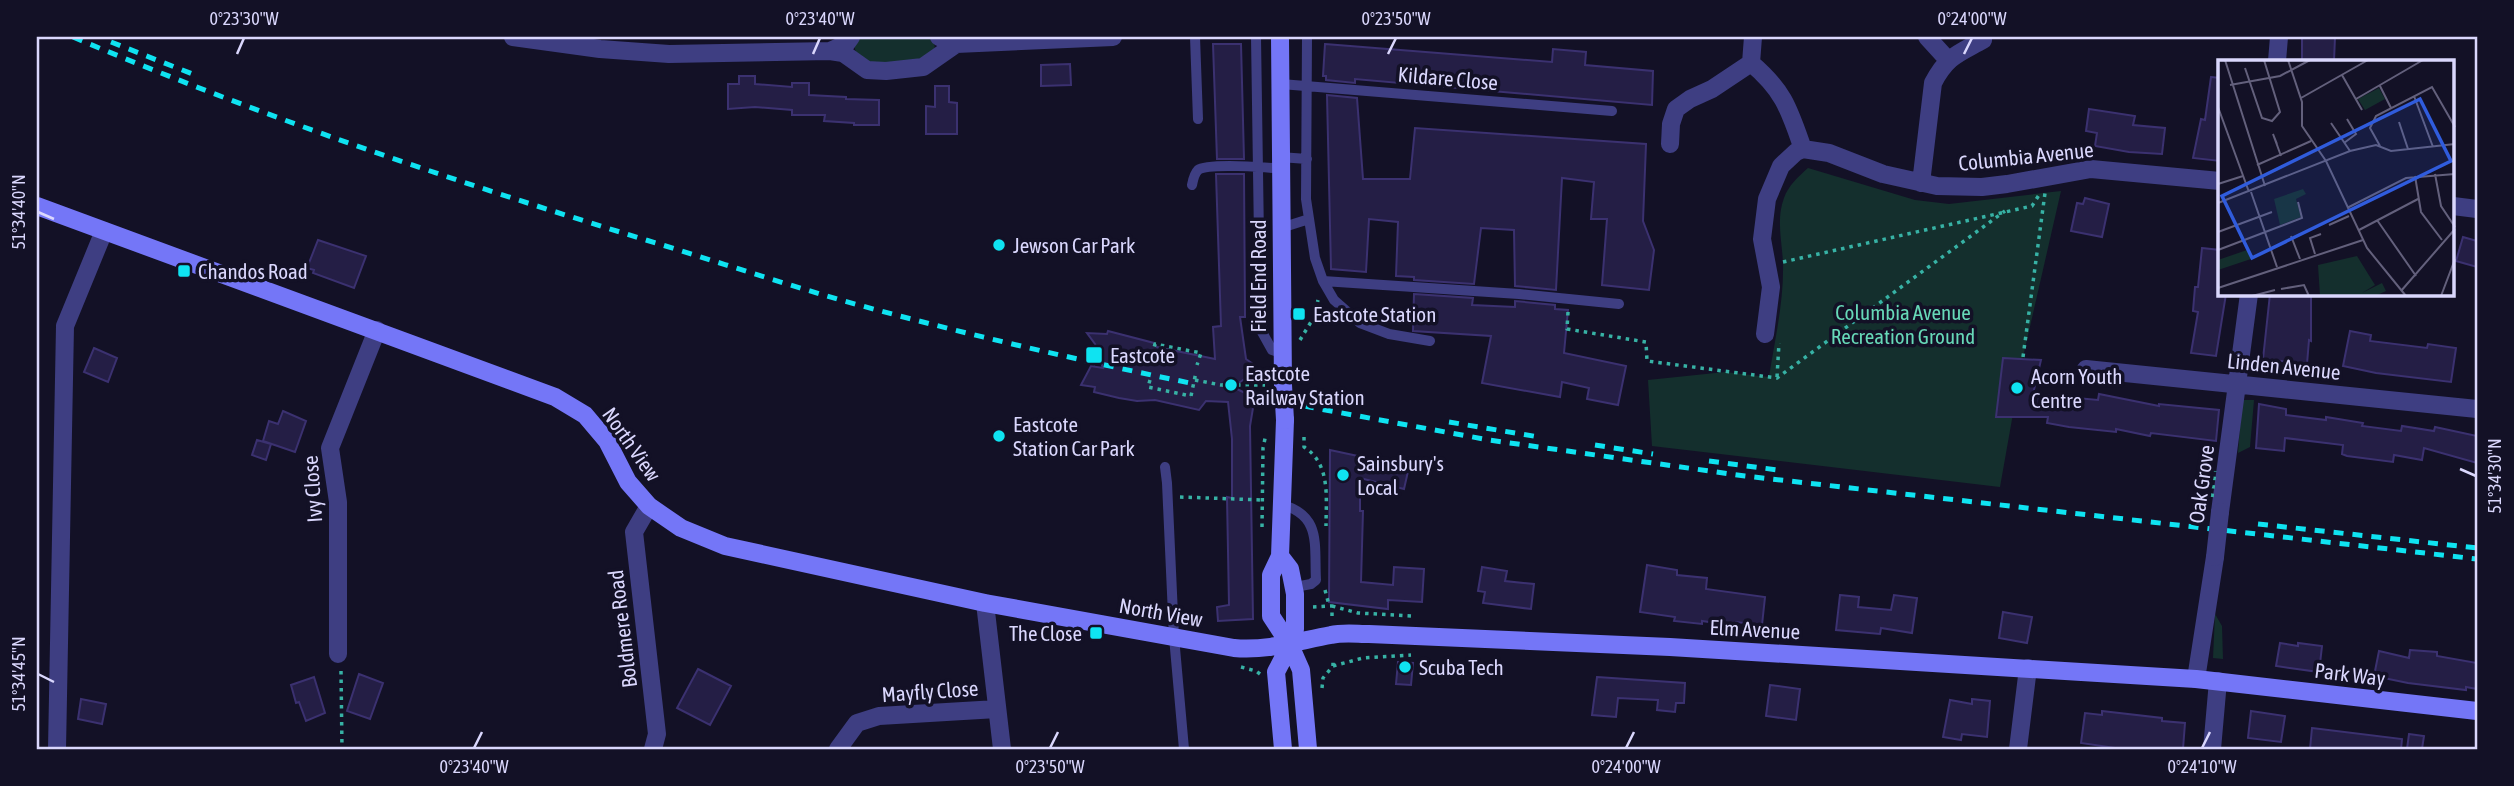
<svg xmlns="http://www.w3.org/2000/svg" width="2514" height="786" font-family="'Asap Condensed',sans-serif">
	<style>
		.green { fill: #142f2d }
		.building { fill: #241e45; stroke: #3b3170; stroke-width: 2 }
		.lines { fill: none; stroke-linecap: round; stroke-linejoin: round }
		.path { stroke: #37b2a5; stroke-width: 3.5; stroke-dasharray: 3.5 5; stroke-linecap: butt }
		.lane { stroke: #3e3e82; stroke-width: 10 }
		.street { stroke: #3e3e82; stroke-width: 18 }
		.secondary { stroke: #7476f7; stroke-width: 18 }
		.rail { stroke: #0fe3f1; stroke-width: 5; stroke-dasharray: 10 9; stroke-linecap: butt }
		.path-bridge { stroke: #37b2a5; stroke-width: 3.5; stroke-dasharray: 3.5 5; stroke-linecap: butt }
		.street-bridge { stroke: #3e3e82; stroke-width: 18 }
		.secondary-bridge { stroke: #7476f7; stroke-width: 18 }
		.ticks { fill: none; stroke: #dad7fd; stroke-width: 2.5 }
		.poi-dot { fill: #0fe3f1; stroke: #131126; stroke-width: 2.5 }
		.labels { text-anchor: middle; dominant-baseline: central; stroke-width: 7; stroke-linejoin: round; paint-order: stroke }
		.street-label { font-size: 21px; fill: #dad7fd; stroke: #131126 }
		.poi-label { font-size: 21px; fill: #dad7fd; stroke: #131126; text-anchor: start }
		.park-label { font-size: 21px; fill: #67d9b8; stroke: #131126 }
		.inset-road { fill: none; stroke: #63607c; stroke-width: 2 }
		.view { fill: #305cdc; fill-opacity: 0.15; stroke: #305cdc; stroke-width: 3.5 }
		.inset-edge { fill: none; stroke: #dad7fd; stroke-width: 3.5 }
		.neatline { fill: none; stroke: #dad7fd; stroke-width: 2.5 }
		.ticks-label { font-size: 18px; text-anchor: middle; fill: #dad7fd }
	</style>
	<rect width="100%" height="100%" fill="#131126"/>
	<path class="green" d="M858 37H930L934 41 935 50 927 59 867 65C858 58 850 48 858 37Z
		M1808 168 1915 200 1949 204 2061 191 2023 357 2000 487 1652 446 1648 380 1725 372 1769 377C1775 339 1784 301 1783 263 1782 241 1776 219 1784 198 1788 186 1799 176 1808 168Z
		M2242 400H2254L2250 447 2238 453Z
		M2215 614 2222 626 2223 659 2213 658Z"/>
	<path class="building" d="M2302 37H2335L2334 61H2302Z
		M1213 44H1241L1244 159H1217Z
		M1325 44 1552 62 1553 49 1586 52 1585 65 1653 71 1652 105 1355 79V83L1326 80V76H1323Z
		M1070 64 1071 85 1041 86V65Z
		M739 76H755V84L792 87V83H809V95L846 97V99L879 100V125H854V123L824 121 825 115H792V110L755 107 728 109V84H739Z
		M2211 77 2220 78V161L2193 158 2201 119 2205 120Z
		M935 86H949V102L957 103V134H926V106L935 107Z
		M1327 95 1357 98 1363 179H1410L1415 128 1646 144 1643 221 1654 250 1649 290 1602 285 1607 219H1591L1594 182 1562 178 1556 290 1515 286 1514 230 1481 228 1474 284 1414 280V277L1396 276 1398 222 1369 219 1366 272 1331 269Z
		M2089 109 2135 116 2133 125 2165 128 2162 154 2129 152 2095 146 2097 133 2086 131Z
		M1216 174H1244L1245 317H1240L1246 359 1253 364V373L1233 387 1253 397 1254 402 1250 426 1253 619 1218 621 1217 607 1229 605 1227 497 1232 498V439L1228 402 1206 401 1199 410 1155 400 1137 401 1119 398 1094 392 1095 387 1081 385 1091 366 1103 368 1095 344 1087 333 1107 334 1108 331 1154 343 1157 347 1215 359 1213 327 1221 326Z
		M2085 198 2109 204 2102 237 2071 231 2077 203 2083 204Z
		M2463 237 2477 241V267L2456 261Z
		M318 240 366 256 354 288 313 273 314 270 307 268Z
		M2202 248 2220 250V294H2226L2216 356 2191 353 2198 312 2193 311 2195 287H2198Z
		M1414 294 1473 298 1472 305 1515 307V301L1555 305V309L1568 310 1564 353 1626 366 1618 405 1587 399 1589 388 1562 382 1560 397 1482 383 1491 336 1413 331Z
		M2270 294H2311V341L2309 340 2307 364 2263 359Z
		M2350 331 2371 335 2370 341 2427 348 2428 344 2456 348 2451 382 2376 373 2343 366Z
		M94 348 117 358 108 382 84 372Z
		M2003 358 2041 360 2033 394 2098 400 2099 394 2159 406V404L2219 410 2216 441 2151 433 2150 436 2116 429V432L2069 427 2047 423 2048 417H1996Z
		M2259 404 2286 409V415L2326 420V417L2363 423 2362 426 2401 431 2402 426 2434 431 2435 427 2477 436V463L2424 448 2422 460 2394 455 2393 462 2347 456 2342 454 2343 445 2285 438 2284 451 2256 448Z
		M283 411 306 421 295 452 263 441 269 421 278 424Z
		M257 440 271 444 266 460 252 455Z
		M1330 450 1409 467 1404 489 1360 478V511H1363L1361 582 1393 585 1394 567 1424 569 1422 602 1388 600V609L1329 602Z
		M1647 565 1677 570V575L1707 578 1706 589 1765 597 1762 625 1736 622V626L1702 621V624L1674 621 1675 617 1640 612Z
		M1482 567 1507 571 1505 581 1534 584 1531 609 1483 603 1485 592 1478 591Z
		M1840 595 1859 597 1858 607 1891 610 1894 595 1917 598 1912 633 1881 628 1880 634 1836 630Z
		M2003 612 2032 617 2027 643 1999 638Z
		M2280 643 2298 646V643L2322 646 2319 672 2276 666Z
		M2410 650 2437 652V656L2477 663V689L2466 687V690L2408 683 2374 676 2379 651 2409 658Z
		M1398 662 1413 663 1411 685 1396 684Z
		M698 669 731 686 710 725 677 708Z
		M359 674 383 683 370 719 347 711Z
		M314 677 325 713 306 721 299 702 296 703 291 685Z
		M1597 677 1685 683 1684 703H1676L1675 712 1657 710 1658 700 1618 698 1616 717 1592 715Z
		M1770 685 1800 689 1796 720 1766 716Z
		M81 699 106 704 102 724 78 719Z
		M1972 699 1990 701 1987 737 1962 734 1961 740 1943 737 1950 700 1972 704Z
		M2102 711 2162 718V721L2185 723 2183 749H2122L2081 743 2085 713 2102 715Z
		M2251 711 2285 716 2281 742 2248 738Z
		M2312 728 2402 739 2401 749H2310Z
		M2409 734 2424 736 2422 749H2407Z"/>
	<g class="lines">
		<path class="path" d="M1783 262 2032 206 2039 195
			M1568 312 1567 329 1646 342 1647 361 1777 378 2005 211
			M1300 340 1314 317 1318 300
			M2023 357 2045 193
			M1150 363 1155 344 1201 353 1197 365
			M1777 377 1779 343
			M1150 380 1148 387 1191 396
			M1195 380 1221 385H1265
			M1304 437V447C1331 464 1326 498 1326 526
			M1180 497 1262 500
			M1262 527 1263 448 1266 434
			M1325 590 1329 605
			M1332 606 1358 613 1413 616
			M1313 607 1332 606V616
			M1333 666 1363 658 1411 655
			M1241 667 1256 671 1260 674
			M341 671 342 749
			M1322 688 1323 678 1333 666V661"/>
		<path class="lane" d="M1195 37 1198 119
			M1256 37 1260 305 1262 332 1272 350 1281 353
			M1307 37 1306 199 1315 258 1323 281 1334 300 1360 323 1389 334 1430 341
			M1281 84 1612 111
			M1280 157 1307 159
			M1192 185C1193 180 1194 174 1198 170 1207 163 1267 167 1281 169
			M1281 228 1309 219
			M1323 281 1519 294 1619 304
			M1165 467 1167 483 1174 637 1184 749
			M1280 504C1322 515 1314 544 1316 580L1311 584 1295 587"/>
		<path class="street" d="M513 37 600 49 669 54 830 51 843 53 867 70 886 71 923 67 956 44
			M939 37 956 44 1113 37
			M1753 37 1751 63C1784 91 1789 109 1803 149
			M1927 37 1948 60
			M830 51 846 44 851 37
			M2277 61 2279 37
			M1670 144 1671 124 1676 109 1690 99 1712 89 1751 63
			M1921 183 1933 83C1947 56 1958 54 1983 40
			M2453 206 2477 209
			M1765 334 1771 287 1762 239 1767 199 1781 166 1796 152 1803 149 1829 153 1883 174 1937 186 1982 187 2007 184 2091 169 2220 181
			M2086 369 2477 409
			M649 506 634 532 657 734 653 749
			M2220 512 2249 294
			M985 603 1002 749
			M338 654V502L330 448 377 330
			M2196 679 2215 557
			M57 749 65 326 104 231
			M838 749 857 723 879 716 997 709
			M2018 749 2028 668
			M2212 749 2218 681"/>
		<path class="secondary" d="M1280 37 1283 385
			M37 206 555 397 585 415 607 441 628 482 649 506 681 528 725 546 985 603 1234 648C1268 651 1298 641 1331 635 1343 632 1357 634 1369 634L1670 647 2196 679 2477 711
			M1285 420 1280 556 1271 575V616L1290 645 1301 670 1308 749
			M1280 556 1290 569 1295 594V629L1290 645 1276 672 1283 749"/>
		<path class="rail" d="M73 37C260 116 453 181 646 240 712 260 778 282 844 301 960 333 1077 360 1195 384
			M111 42 195 75
			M1304 406 1489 440 1745 476 2477 559
			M1449 422 1539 437
			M1595 445 1653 454
			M1709 461 1778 470
			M2258 524 2477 548"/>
		<path class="path-bridge" d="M1191 396 1196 372
			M2212 497 2215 471"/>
		<path class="street-bridge" d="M2215 557 2220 512"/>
		<path class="secondary-bridge" d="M1283 385 1285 420"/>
	</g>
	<path class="ticks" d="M237 54 244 38M813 54 820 38M1388 54 1396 38M1964 54 1972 38M38 212 54 219M2460 469 2476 476M38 674 54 682M474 748 482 732M1050 748 1058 732M1626 748 1634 732M2202 748 2210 732"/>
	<g class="poi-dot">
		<circle cx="999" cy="245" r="7"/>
		<rect x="177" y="264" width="14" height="14" rx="3.5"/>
		<rect x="1292" y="307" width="14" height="14" rx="3.5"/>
		<rect x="1085" y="346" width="18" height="18" rx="3.5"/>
		<circle cx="1231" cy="385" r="7"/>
		<circle cx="2017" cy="388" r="7"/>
		<circle cx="999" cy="436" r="7"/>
		<circle cx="1343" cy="475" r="7"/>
		<rect x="1089" y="626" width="14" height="14" rx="3.5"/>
		<circle cx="1405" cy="667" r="7"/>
	</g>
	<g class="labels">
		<g class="street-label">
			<text transform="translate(1448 78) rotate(5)">Kildare Close</text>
			<text transform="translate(2026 156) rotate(-6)">Columbia Avenue</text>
			<text transform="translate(1258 276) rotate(-90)">Field End Road</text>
			<text transform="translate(2284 366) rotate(6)">Linden Avenue</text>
			<text transform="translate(632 444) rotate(55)">North View</text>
			<text transform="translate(2201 484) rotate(-82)">Oak Grove</text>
			<text transform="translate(312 489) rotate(-94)">Ivy Close</text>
			<text transform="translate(1161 612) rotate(10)">North View</text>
			<text transform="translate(622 629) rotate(-97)">Boldmere Road</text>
			<text transform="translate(1755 629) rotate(3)">Elm Avenue</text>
			<text transform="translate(2350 674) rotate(7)">Park Way</text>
			<text transform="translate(930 691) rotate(-4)">Mayfly Close</text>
		</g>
		<g class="poi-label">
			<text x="1013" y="245">Jewson Car Park</text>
			<text x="198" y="271">Chandos Road</text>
			<text x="1313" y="314">Eastcote Station</text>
			<text x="1110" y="355">Eastcote</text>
			<text x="1245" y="373">Eastcote<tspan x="1245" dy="24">Railway Station</tspan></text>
			<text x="2031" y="376">Acorn Youth<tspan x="2031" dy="24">Centre</tspan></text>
			<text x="1013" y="424">Eastcote<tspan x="1013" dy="24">Station Car Park</tspan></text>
			<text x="1357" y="463">Sainsbury's<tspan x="1357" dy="24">Local</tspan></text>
			<text x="1082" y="633" text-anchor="end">The Close</text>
			<text x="1419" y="667">Scuba Tech</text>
		</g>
		<g class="park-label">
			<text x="1903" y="312">Columbia Avenue<tspan x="1903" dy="24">Recreation Ground</tspan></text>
		</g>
	</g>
	<g transform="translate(2218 60)">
		<rect width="236" height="236" fill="#131126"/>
		<path d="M161 28 167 39 147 50 140 39ZM85 129 88 134 78 139 83 157 62 165 56 139ZM29 190 33 199 0 210V200ZM139 196 157 225 144 233 164 223 168 231 157 236H102L100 205Z" fill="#142f2d"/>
		<path class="inset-road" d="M7 0 47 126M70 0 84 42V66L108 101 149 188 188 236M27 8 44 58 54 61 62 52 46 0M124 15 144 50M12 25 62 16 92 0M162 26 173 48M196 36 215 87M83 38 150 0M138 39 205 0M0 47 31 132M181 62 190 89M113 63 132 91M126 83 138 74 129 59M59 84 55 74 63 96M162 86 152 68 158 56 214 27 237 67M39 105 93 81M217 114 223 146 237 167M197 116 203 152 224 180M0 124 25 116M33 132 59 207M0 143 132 91 158 85 173 91 237 84M129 148 188 118 237 114M159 160 198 216M111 165 131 156M141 170 200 139M0 172 54 152M73 176 82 199M0 190 84 158 80 142M97 194 92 178 103 174M0 228 145 180M63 229 86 225 91 236M183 231 237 169M34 236 57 230M223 236 237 199"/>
		<path class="view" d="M202 39 233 101 34 198 4 136Z"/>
		<rect width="236" height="236" class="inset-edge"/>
	</g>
	<rect width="2514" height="786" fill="none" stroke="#131126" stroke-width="77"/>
	<rect x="38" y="38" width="2438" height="710" class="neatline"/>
	<g class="ticks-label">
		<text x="244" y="25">0°23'30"W</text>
		<text x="820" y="25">0°23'40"W</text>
		<text x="1396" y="25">0°23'50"W</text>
		<text x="1972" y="25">0°24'00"W</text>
		<text transform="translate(19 212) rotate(-90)" y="6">51°34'40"N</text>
		<text transform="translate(2495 476) rotate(-90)" y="6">51°34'30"N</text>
		<text transform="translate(19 674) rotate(-90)" y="6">51°34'45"N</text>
		<text x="474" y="773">0°23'40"W</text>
		<text x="1050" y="773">0°23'50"W</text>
		<text x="1626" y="773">0°24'00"W</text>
		<text x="2202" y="773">0°24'10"W</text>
	</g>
</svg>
